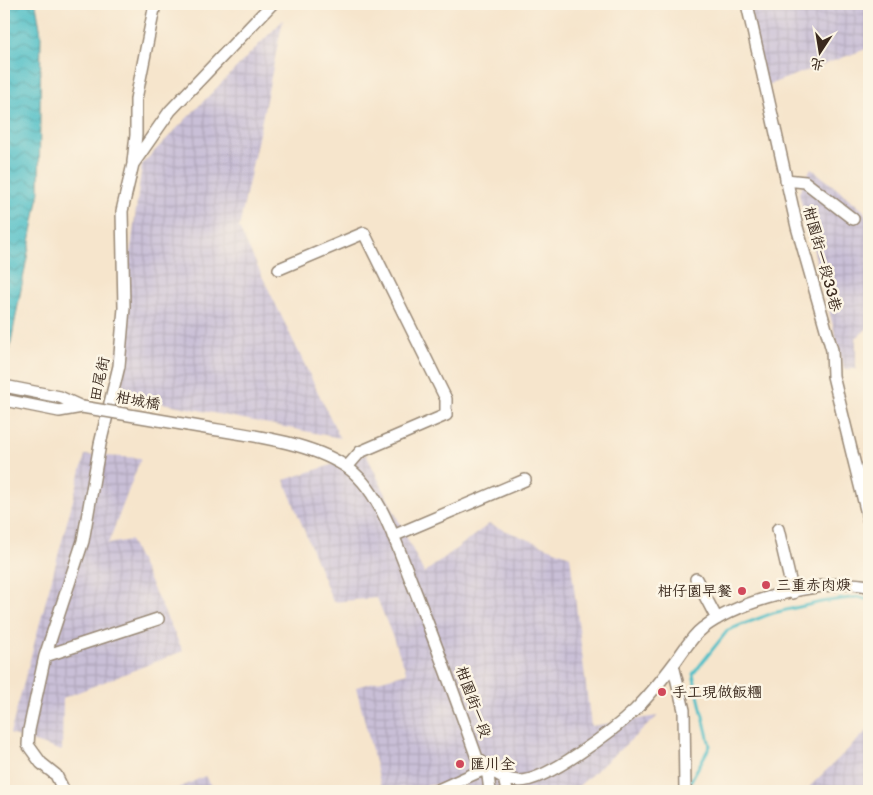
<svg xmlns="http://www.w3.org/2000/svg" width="873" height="795" font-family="'Balsamiq Sans','LXGW WenKai TC',sans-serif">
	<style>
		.industrial { fill: url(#industrial-grid) }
		.water { fill: url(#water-waves); stroke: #467472 }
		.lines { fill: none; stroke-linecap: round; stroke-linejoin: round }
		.stream { stroke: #51bfc7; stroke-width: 3 }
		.minor-casing { stroke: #988875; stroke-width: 14 }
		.minor { stroke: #fff; stroke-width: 11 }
		.minor-bridge-casing { stroke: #988875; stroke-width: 14; stroke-linecap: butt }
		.minor-bridge { stroke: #fff; stroke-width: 11 }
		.poi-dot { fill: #d1495b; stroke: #fcf5e5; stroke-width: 2 }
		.labels { text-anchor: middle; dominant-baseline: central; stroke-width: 5; stroke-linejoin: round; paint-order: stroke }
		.street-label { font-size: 15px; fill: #3b2a1e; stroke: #fcf5e5 }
		.poi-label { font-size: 15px; fill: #3b2a1e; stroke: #fcf5e5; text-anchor: start }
	</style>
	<defs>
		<pattern id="industrial-grid" width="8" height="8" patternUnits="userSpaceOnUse" patternTransform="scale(1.25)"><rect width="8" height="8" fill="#c9bfd7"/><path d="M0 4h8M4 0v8" fill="none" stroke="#aea4b8"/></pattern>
		<pattern id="water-waves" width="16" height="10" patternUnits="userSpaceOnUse" patternTransform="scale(1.25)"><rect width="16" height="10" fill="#51bfc7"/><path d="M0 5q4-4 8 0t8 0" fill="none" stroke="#449ba1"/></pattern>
	</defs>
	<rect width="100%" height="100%" fill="#fcf5e5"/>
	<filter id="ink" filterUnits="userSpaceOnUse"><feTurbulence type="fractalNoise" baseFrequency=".02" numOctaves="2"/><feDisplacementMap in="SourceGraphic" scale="10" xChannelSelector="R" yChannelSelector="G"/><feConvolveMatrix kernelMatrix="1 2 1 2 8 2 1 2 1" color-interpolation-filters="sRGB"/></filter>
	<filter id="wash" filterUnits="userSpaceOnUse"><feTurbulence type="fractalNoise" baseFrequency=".0096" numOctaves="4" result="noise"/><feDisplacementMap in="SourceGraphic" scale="20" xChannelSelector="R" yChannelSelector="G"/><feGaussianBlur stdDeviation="1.12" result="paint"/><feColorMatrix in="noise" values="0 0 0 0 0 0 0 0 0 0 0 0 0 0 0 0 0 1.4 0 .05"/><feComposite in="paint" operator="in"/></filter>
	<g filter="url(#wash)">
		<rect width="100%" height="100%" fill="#f6e5cc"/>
		<path class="industrial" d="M748 4H869V48L765 86Z
			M283 20 239 228 340 438 112 393 142 164Z
			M811 168 863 210 869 222V327L856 338V369H844L799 193Z
			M366 454 424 573 489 524 570 556 591 726 658 716 573 791H469L462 782 382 790 356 687 407 673 377 598 333 602 284 480Z
			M85 455 141 458 108 544 130 540 183 651 63 698 62 751 10 734Z
			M869 729V791H805Z
			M205 776 214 791H172Z"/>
		<path class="water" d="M4 4H36L41 34 39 195 4 379Z"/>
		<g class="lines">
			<path class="stream" d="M689 784 710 746 693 674 728 630 773 613 821 602 858 597 869 600"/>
		</g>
	</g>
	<g filter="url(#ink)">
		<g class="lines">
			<defs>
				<path id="minor" d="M747 4 797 227 832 350 833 376 869 522
					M133 162 136 135V99L155 4
					M786 180 805 182 853 219
					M279 269 364 233 446 399V415L360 452 347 467
					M4 386 60 397 82 407
					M4 400 59 411 82 407
					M188 425C237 434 304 439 345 466 380 488 397 547 412 583 435 641 456 699 477 758 489 769 502 780 519 781 546 782 615 729 635 710 650 695 664 677 676 661 684 650 692 636 703 628 737 602 796 588 839 584 849 583 860 585 869 586
					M778 529 793 593
					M393 536 525 480
					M696 579 717 619
					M45 656 158 619
					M673 665 684 710 685 791
					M504 778 507 791
					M64 791 56 775 41 763 28 745 29 730 45 656 83 541 100 444 119 366 124 308 122 211 133 164 170 111 272 4
					M436 791 487 768 490 791"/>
			</defs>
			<use href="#minor" class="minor-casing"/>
			<use href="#minor" class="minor"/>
			<defs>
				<path id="minor-bridge" d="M82 407 188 425"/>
			</defs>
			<use href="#minor-bridge" class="minor-bridge-casing"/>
			<use href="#minor-bridge" class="minor-bridge"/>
		</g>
	</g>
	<g class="poi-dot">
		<circle cx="766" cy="585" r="5"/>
		<circle cx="742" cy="591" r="5"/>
		<circle cx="662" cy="692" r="5"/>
		<circle cx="460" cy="764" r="5"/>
	</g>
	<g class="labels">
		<g class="street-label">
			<text transform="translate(822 259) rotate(75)">柑園街一段33巷</text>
			<text transform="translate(100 379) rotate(-78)">田尾街</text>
			<text transform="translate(138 401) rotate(10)">柑城橋</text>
			<text transform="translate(473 702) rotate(70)">柑園街一段</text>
		</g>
		<g class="poi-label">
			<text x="776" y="585">三重赤肉焿</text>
			<text x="732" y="591" text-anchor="end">柑仔園早餐</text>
			<text x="672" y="692">手工現做飯糰</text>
			<text x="470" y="764">匯川全</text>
		</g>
	</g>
	<rect width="873" height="795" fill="none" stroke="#fcf5e5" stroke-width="20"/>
	<g transform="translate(820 52) rotate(192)" stroke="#fcf5e5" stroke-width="4" paint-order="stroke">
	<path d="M0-4L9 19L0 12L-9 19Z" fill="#3b2a1e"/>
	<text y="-8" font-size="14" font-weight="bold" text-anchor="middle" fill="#3b2a1e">北</text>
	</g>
</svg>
